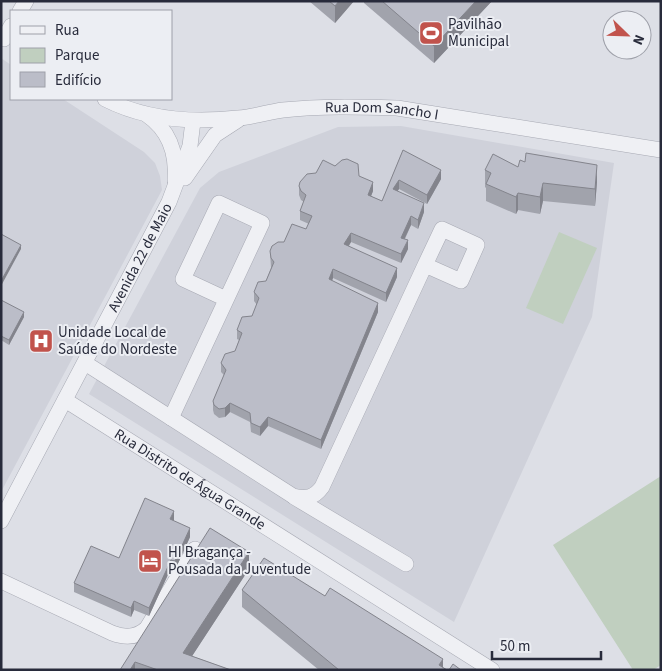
<svg xmlns="http://www.w3.org/2000/svg" width="662" height="671" font-family="'Source Sans 3',sans-serif">
	<style>
		.built { fill: #cfd1da }
		.green { fill: #c0cfbf }
		.lines { fill: none; stroke-linecap: round; stroke-linejoin: round }
		.minor-casing { stroke: #a7a9b3; stroke-width: 16 }
		.minor { stroke: #eff0f4; stroke-width: 15 }
		.wall { fill: #a1a3ac }
		.shaded-wall { fill: #83848c }
		.building { fill: #bbbdc8; stroke: #83848c }
		.labels { text-anchor: middle; dominant-baseline: central; stroke-width: 4; stroke-linejoin: round; paint-order: stroke }
		.poi-label { font-size: 15px; fill: #282b3b; stroke: #eceef3; text-anchor: start }
		.street-label { font-size: 15px; fill: #282b3b; stroke: #eceef3 }
	</style>
	<rect width="100%" height="100%" fill="#dddfe6"/>
	<path class="built" d="M1 58 11 65V99H63L144 152 155 163 160 176 162 190 1 492Z
		M401 126 614 163 592 317 454 622 89 394 200 188 219 172 338 127Z"/>
	<path class="green" d="M559 232 597 248 563 324 526 308Z
		M661 476V665L653 670H633L553 545Z"/>
	<g class="lines">
		<defs>
			<g id="minor">
				<path d="M20 11 26 1"/>
				<path d="M4 39 11 26"/>
				<path id="s1" d="M105 99C146 120 193 123 238 118 253 117 268 112 283 110 321 106 359 107 397 108L661 150"/>
				<path d="M147 115C169 130 177 153 175 180"/>
				<path d="M185 178 215 135 238 120"/>
				<path d="M85 363 293 496C306 499 314 498 322 487L425 265 442 229 477 245 461 281 425 265"/>
				<path id="s2" d="M65 400 492 670"/>
				<path d="M171 418 262 223 219 203 183 279 226 299"/>
				<path d="M294 497 406 564"/>
				<path id="s3" d="M1 521 169 202 190 146 193 121"/>
				<path d="M1 581 112 633C125 638 137 638 147 628L195 549"/>
			</g>
		</defs>
		<use href="#minor" class="minor-casing"/>
		<use href="#minor" class="minor"/>
	</g>
	<path class="wall" d="M309 1H354L335 23Z
		M364 1H492L434 63 364 3Z
		M403 150 441 179 427 204 399 189 397 191 424 212 418 229 411 225 405 239 408 249 401 263 351 242 349 246 397 277 386 302 333 278 332 281 378 312 321 449 268 426 260 436 251 432 250 422 230 412 225 417 219 418 214 414 213 410V401L224 375 221 372V363L235 351 239 340 237 339V330L252 316 257 305 254 301V292L266 281 271 268 270 251 306 229 309 224 300 220V211L304 202 301 200 299 195V186L359 176 373 191 371 196 382 201Z
		M525 162 597 182 595 206 543 201 540 214 518 210 516 214 486 201V188L485 187V170L518 167Z
		M1 300 24 317 9 345 1 340Z
		M173 520 190 537 175 570 171 568 149 616 134 610 131 617 74 592V583L119 558 174 520Z
		M249 569 192 656 231 670H120Z
		M242 590 325 596 447 670H319L242 607Z"/>
	<path class="shaded-wall" d="M339 1H354L335 23V6Z
		M476 1H492L434 63V46Z
		M597 165V182L595 206V189Z
		M441 170V179L427 204V195Z
		M399 180V189L393 198V189Z
		M373 182V191L368 204V195Z
		M543 183V201L540 214V197Z
		M518 193V210L516 214V197Z
		M424 203V212L418 229V220Z
		M411 216V225L401 246V238Z
		M351 233V242L344 253V244Z
		M408 240V249L401 263V254Z
		M21 245V249L1 286V281Z
		M397 268V277L386 302V293Z
		M333 269V278L329 288V279Z
		M378 303V312L321 449V440Z
		M24 312V317L9 345V340Z
		M230 403V412L225 417V408Z
		M268 417V426L260 436V427Z
		M174 511V520L170 528V519Z
		M190 528V537L175 570V561Z
		M249 552V569L183 670V653Z
		M171 560V568L149 616V608Z
		M134 601V610L131 617V608Z
		M443 659V670L439 665Z
		M135 662V670H130Z"/>
	<path class="building" d="M329 1H339L335 6Z
		M382 1H476L434 46Z
		M403 150 441 170 427 195 399 180 393 189 424 203 418 220 411 216 401 238 408 240 401 254 351 233 344 244 397 268 386 293 333 269 329 279 378 303 321 440 268 417 260 427 251 423 250 413 230 403 225 408 219 409 214 405 213 401 226 370 221 363 225 354 235 351 242 333 237 330 242 317 252 316 259 298 254 292 258 282 266 281 274 262 271 258 270 251 272 246 278 242H284L292 224 306 229 312 216 300 211 306 195 301 191 299 186 300 182 307 174 316 173 323 160 335 166 342 160 347 159 358 164 359 176 373 182 368 195 382 201Z
		M526 153 597 165 595 189 543 183 540 197 518 193 516 197 486 184 491 173 485 170 493 154 518 167 520 160 525 162Z
		M1 234 21 245 1 281Z
		M1 300 24 312 9 340 1 336Z
		M145 498 174 511 170 519 190 528 175 561 171 560 149 608 134 601 131 608 74 583 91 546 119 558Z
		M210 528 249 552 183 653 231 670H158L135 662 130 670H120Z
		M264 558 325 596 330 588 443 659 439 665 447 670H339L242 590Z
		M453 664 461 670H449Z"/>
	<defs>
		<symbol id="stadium-square" viewBox="-11 -11 22 22"><rect x="-9" y="-9" width="18" height="18" rx="4" fill="#c1534c" stroke="#eceef3"/><path d="M0-5a6.5 5 0 1 0 0 10a6.5 5 0 1 0 0-10ZM-3.5-1.8h7v3.6h-7Z" fill="#fff"/></symbol>
		<symbol id="hospital-square" viewBox="-11 -11 22 22"><rect x="-9" y="-9" width="18" height="18" rx="4" fill="#c1534c" stroke="#eceef3"/><path d="M-5-5h3v3.5h4V-5h3V5h-3V1.5h-4V5h-3Z" fill="#fff"/></symbol>
		<symbol id="hotel-square" viewBox="-11 -11 22 22"><rect x="-9" y="-9" width="18" height="18" rx="4" fill="#c1534c" stroke="#eceef3"/><path d="M-6-4.5h1.5V1H6V5H4.5V3h-9V5H-6ZM-4 0a1.8 1.8 0 1 1 3.6 0ZM.5 0V-2.5h3Q6-2.5 6 0Z" fill="#fff"/></symbol>
	</defs>
	<g fill-rule="evenodd">
		<use href="#stadium-square" x="417" y="19" width="28" height="28"/>
		<use href="#hospital-square" x="27" y="327" width="28" height="28"/>
		<use href="#hotel-square" x="136" y="547" width="28" height="28"/>
	</g>
	<g class="labels">
		<g class="poi-label">
			<text x="448" y="24">Pavilhão<tspan x="448" dy="17">Municipal</tspan></text>
			<text x="58" y="332">Unidade Local de<tspan x="58" dy="17">Saúde do Nordeste</tspan></text>
			<text x="168" y="552">HI Bragança -<tspan x="168" dy="17">Pousada da Juventude</tspan></text>
		</g>
		<g class="street-label">
			<text stroke="none"><textPath href="#s1" startOffset="281">Rua Dom Sancho I</textPath></text>
			<text stroke="none"><textPath href="#s3" startOffset="298">Avenida 22 de Maio</textPath></text>
			<text stroke="none"><textPath href="#s2" startOffset="148">Rua Distrito de Água Grande</textPath></text>
		</g>
	</g>
	<rect width="662" height="671" fill="none" stroke="#282b3b" stroke-width="5"/>
	<rect x="10" y="10" width="162" height="90" fill="#eceef3" stroke="#9ea0a9"/>
	<rect x="20" y="26" width="25" height="8" fill="#eff0f4" stroke="#9ea0a9"/>
	<text x="55" y="35" font-size="15" fill="#282b3b">Rua</text>
	<rect x="20" y="48" width="25" height="15" fill="#c0cfbf" stroke="#9ea0a9"/>
	<text x="55" y="60" font-size="15" fill="#282b3b">Parque</text>
	<rect x="20" y="72" width="25" height="15" fill="#bbbdc8" stroke="#9ea0a9"/>
	<text x="55" y="85" font-size="15" fill="#282b3b">Edifício</text>
	<g transform="translate(627 35) rotate(113)"><circle r="24" fill="#eceef3" stroke="#9ea0a9"/>
	<path d="M0-4L9 19L0 12L-9 19Z" fill="#c1534c"/>
	<text y="-8" font-size="14" font-weight="bold" text-anchor="middle" fill="#282b3b">N</text>
	</g>
	<path d="M492 651v8h109v-8" fill="none" stroke="#282b3b" stroke-width="2.5"/>
	<text x="500" y="651" font-size="15" fill="#282b3b" stroke="#eceef3" stroke-width="4" paint-order="stroke">50 m</text>
</svg>
